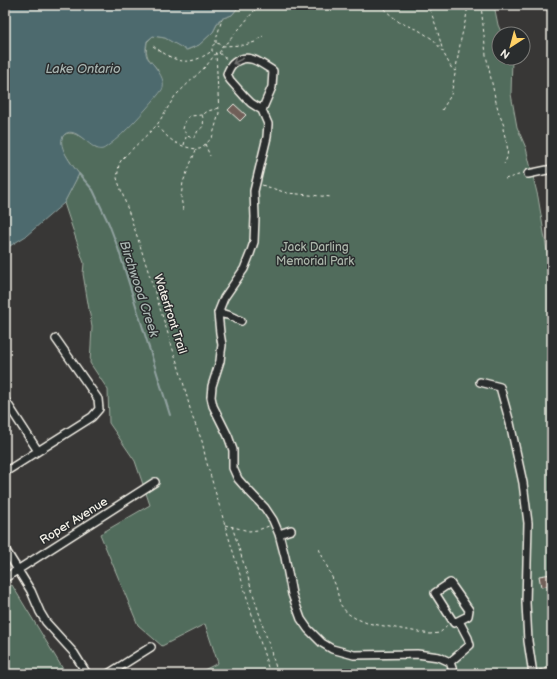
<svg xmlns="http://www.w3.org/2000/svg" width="557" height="679" font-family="'Balsamiq Sans',sans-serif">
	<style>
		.green { fill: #516c5c; stroke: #a2aea2 }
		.water { fill: #4d6b6e; stroke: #90a19f }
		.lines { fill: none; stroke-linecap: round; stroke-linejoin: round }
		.stream { stroke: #90a19f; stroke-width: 2 }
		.building { fill: #6f5e58; stroke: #f4f1e8 }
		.minor-casing { stroke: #f4f1e8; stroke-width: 10 }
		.path { stroke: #f4f1e8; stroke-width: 1; stroke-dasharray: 3 3; stroke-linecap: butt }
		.minor { stroke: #2a2d2e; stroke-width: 7 }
		.oneway { stroke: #71726f }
		.labels { text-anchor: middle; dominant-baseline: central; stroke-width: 3; stroke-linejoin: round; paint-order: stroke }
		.park-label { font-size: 12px; fill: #abb5a9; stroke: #2a2d2e }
		.street-label { font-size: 12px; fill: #f4f1e8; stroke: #2a2d2e }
		.water-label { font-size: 13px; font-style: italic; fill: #a9b5b1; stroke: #2a2d2e }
	</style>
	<rect width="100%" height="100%" fill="#383736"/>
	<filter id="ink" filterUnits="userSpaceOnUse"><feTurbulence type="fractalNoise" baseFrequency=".025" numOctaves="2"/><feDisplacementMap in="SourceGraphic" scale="8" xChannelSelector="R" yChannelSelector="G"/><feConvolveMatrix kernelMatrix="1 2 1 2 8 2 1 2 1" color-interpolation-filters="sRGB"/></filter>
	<g filter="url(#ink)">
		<path class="green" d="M240 5H494L498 25 502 34H499V58H512L511 94 517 127 526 148 538 197 552 281V667L525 674H196L218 663 205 624 162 646 138 625 100 534 150 505 135 461 109 423 108 390 90 363 92 327 83 274 84 263 64 203 79 174C73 166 64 154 61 145 61 142 61 139 63 136 72 126 90 144 97 149L158 70C148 58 145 58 147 42L153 36 165 38 187 50 199 45 213 32 219 21 223 18 232 15Z
			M12 585 66 674H5V590Z"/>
		<path class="water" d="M5 5H240L232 15 223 18 219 20 213 32 199 45 186 50 165 38 153 36 147 41C146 46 145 52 147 57 148 59 151 62 153 64 158 71 165 79 163 88 161 93 132 125 126 130 123 134 106 148 103 149 92 153 77 125 65 134 54 143 73 166 79 174L64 203 26 236 5 249Z"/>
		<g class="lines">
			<path class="stream" d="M79 174 93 190 109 224 118 248 170 415"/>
		</g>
		<path class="building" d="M234 104 246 115 240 121 228 110Z
			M552 574V585L541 587 539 576Z"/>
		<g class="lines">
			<defs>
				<path id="minor" d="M551 5 552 9
					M262 110 272 87 273 71C261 63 248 52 234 63 230 66 229 69 227 74L230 80 245 97 251 103 262 110 268 124 267 137 254 191 255 217 254 242 250 254 244 269 224 298 218 313 220 333 222 345 221 352 220 361 212 386 211 397 213 406 228 436 233 450V468L238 479 245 487 265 508 273 520 279 534 285 557 292 594 301 619 308 629 322 643 332 649 354 655 417 654 439 657 450 662 454 674
					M528 174 552 169
					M218 313 228 315 241 321
					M480 382 500 387 510 423 523 483 528 523 526 603 528 641 533 674
					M5 400 38 451
					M5 472 92 417 99 409 98 399 56 339
					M279 534 291 530
					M5 549 31 591 40 612 46 622 74 653 87 674
					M5 578 155 482
					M450 583 469 610 468 616 454 623 435 593Z
					M450 662 470 645 468 638 459 621
					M108 674 151 647"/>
			</defs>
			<use href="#minor" class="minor-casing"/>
			<path class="path" d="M259 5 229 41 222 46 221 50 219 53H216L207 65 175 96 157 125 122 159 119 164 118 172 117 178 119 184 137 236 182 378 192 416 202 441 206 460 225 525 270 674
				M287 5 289 8
				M379 5 399 22 420 31 434 40 443 52 452 69 455 71
				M427 5C435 19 439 36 443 52
				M481 5 486 55 496 102 499 113 504 126 503 129C506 141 511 153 504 164
				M216 43V40L222 19
				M153 46C176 62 187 68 212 51
				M219 53 228 60
				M442 110 451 95 455 74 461 39 466 18 468 5
				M202 115C203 117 204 123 203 126 202 128 199 130 197 132V135L193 138 187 136 183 129 185 122 187 118 190 116 202 115 208 111 219 108
				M158 126C162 130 165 135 169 138 177 145 189 149 200 149L212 138 219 113 216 53 212 51V46L216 43 220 44 222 46 245 45 255 42 263 36
				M205 144 210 156
				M184 145 186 137
				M505 179 522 174
				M262 185 287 193 332 197
				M183 210 181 197 183 182 196 150
				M225 525 249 531 258 530 269 526
				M232 526 278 674
				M319 549 336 586 340 604 347 613 355 618 367 623 430 634 440 633 447 625
				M539 670 552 667"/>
			<use href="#minor" class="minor"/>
		</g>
		<defs><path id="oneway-shaft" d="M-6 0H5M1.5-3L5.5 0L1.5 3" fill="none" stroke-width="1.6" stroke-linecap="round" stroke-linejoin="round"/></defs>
		<use class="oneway" href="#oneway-shaft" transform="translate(238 61) rotate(153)"/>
	</g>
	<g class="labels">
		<g class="park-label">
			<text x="315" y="247">Jack Darling<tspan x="315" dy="14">Memorial Park</tspan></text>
		</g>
		<g class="street-label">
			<text transform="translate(170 314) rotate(72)">Waterfront Trail</text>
			<text transform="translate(74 521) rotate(-32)">Roper Avenue</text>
		</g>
		<g class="water-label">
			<text x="83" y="69">Lake Ontario</text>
			<text transform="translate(139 289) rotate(72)">Birchwood Creek</text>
		</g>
	</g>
	<rect width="557" height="679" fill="none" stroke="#2a2d2e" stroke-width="20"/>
	<rect x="10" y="10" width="537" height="659" fill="none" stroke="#f4f1e8" stroke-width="1.5" filter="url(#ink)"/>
	<g transform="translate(511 46) rotate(216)"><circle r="19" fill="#2a2d2e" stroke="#7b7b78"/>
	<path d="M0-3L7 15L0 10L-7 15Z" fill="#ffd166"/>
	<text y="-6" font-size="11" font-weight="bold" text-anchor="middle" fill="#f4f1e8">N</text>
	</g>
</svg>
